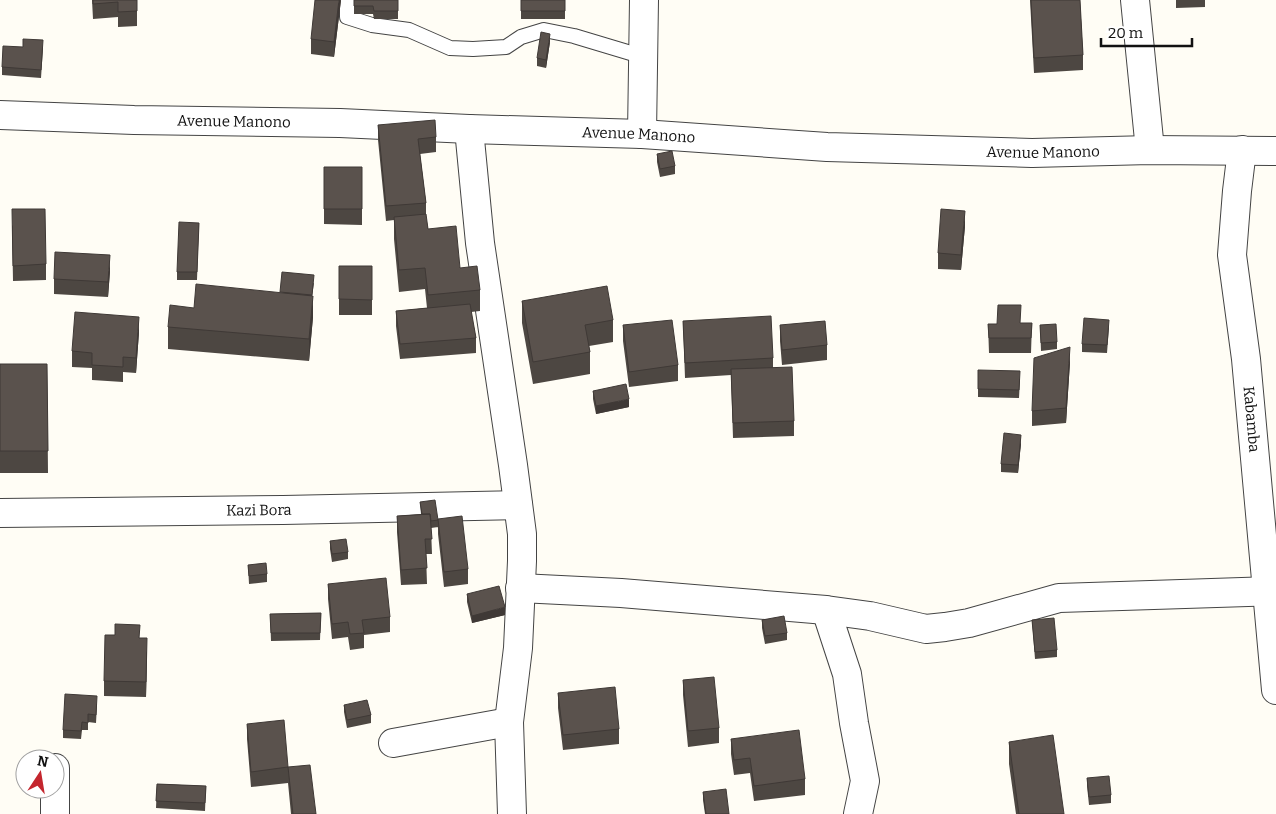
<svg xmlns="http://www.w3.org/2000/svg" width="1276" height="814" font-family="Bitter,serif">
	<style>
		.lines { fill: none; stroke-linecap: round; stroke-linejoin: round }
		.service-casing { stroke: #444; stroke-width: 16 }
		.minor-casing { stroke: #444; stroke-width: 30 }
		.service { stroke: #fff; stroke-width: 14 }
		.minor { stroke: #fff; stroke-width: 28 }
		.wall { fill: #4d4742 }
		.shaded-wall { fill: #3f3936 }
		.building { fill: #5a524d; stroke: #3f3936 }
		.labels { text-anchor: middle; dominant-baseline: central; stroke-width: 5; stroke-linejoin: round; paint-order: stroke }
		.street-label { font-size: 15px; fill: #111; stroke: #fff }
	</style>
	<rect width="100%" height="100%" fill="#fffdf5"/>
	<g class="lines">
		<defs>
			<path id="service" d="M347 0V17L372 25 409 30 450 48 473 49 506 47 521 37 544 30 574 36 644 57"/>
			<g id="minor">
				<path d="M1135 0 1150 150"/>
				<path id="s1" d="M0 115 134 120 340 123 469 129 642 134 827 147 1032 153 1150 150 1276 151"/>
				<path d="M469 129 480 243 513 465 522 534V561L518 648 509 722 512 814"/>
				<path d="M642 134 644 0"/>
				<path id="s2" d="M1242 150 1237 191 1232 255 1246 359 1276 690"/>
				<path id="s3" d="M0 513 283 510 518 505"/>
				<path d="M520 588 621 593 826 610 870 616 926 629 945 627 969 623 1059 598 1276 591"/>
				<path d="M826 610 847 674 854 723 865 781 858 814"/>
				<path d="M393 743 509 722"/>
				<path d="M55 768V814"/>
			</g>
		</defs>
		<use href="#service" class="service-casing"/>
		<use href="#minor" class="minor-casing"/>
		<use href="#service" class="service"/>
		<use href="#minor" class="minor"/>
	</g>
	<path class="wall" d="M92 0H137V26L118 27V17L93 19Z
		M341 0 334 57 311 54V39Z
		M354 0H398V19H374L373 14H354Z
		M521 0H565V19H521Z
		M1030 0H1080L1083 55V70L1034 73Z
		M1176 0H1205V7L1176 8Z
		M550 42 546 68 537 66V58Z
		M23 47 43 48 41 78 2 75V67Z
		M378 125 436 137V152L420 154 426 203V216L428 229 460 268 480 290V311L471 312 476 338V353L400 359 396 326V311L427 308 425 289 399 292 394 239V220L386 221 378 140Z
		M657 154 675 166V174L660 177 657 162Z
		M324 167H362V225L324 224Z
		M199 223 197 280H177V272Z
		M12 225 46 264V280L13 281Z
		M965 226 961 270 938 269V253Z
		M339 266H372V315H339Z
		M110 271 108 297 54 294V279Z
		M314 283 312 296 313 317 309 361 168 349V327Z
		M522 301 613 320V342L589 346 590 352V374L533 384 522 323Z
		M683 321 773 358V368L794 421V436L733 438 731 375 685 378Z
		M1021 323H1032L1031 353H989L988 324H997Z
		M623 325 678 365V381L629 387 623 341Z
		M780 325 827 345V360L782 365 780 341Z
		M1040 325 1057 342V349L1041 351Z
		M1109 327 1107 353 1082 352V344Z
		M139 332 136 373 123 372V382L92 380V368L72 367V351Z
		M1070 362 1066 423 1032 426V411Z
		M0 364H47L48 473H0Z
		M1020 379 1019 398 978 397V389Z
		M593 391 629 407 596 414 593 399Z
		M1021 443 1018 473 1001 472V464Z
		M420 502 438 520V527L431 528 432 554H426L427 584 401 585 397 532V516L421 514Z
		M438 519 468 569V584L444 587 438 534Z
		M330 541 348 552V559L332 562 330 549Z
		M248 565 267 574V582L249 584Z
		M328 584 390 617V632L364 635V648L350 650 348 637 332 639 328 599Z
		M467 594 505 615 472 623 467 602Z
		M321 613 320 640 271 641 270 614Z
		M762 620 787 633V640L765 644 762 628Z
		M1032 620 1057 650V657L1035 659Z
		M115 635 140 638 147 653 146 697 104 696V681Z
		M683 680 719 728V743L688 747 683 695Z
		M558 693 619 729V744L563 750 558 708Z
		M97 704 96 723 88 722V730H82L81 739 63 738V730Z
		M344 705 371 715V723L347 728 344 712Z
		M247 724 288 767 316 814H291L288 783 251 787 247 739Z
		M731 739 805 779V795L754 801 750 773 734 775 731 754Z
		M1009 742 1064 814H1016L1009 764Z
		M1087 778 1111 795V803L1089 805 1087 786Z
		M157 784 206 786 205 811 156 808Z
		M703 792 729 814H705L703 800Z"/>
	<path class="shaded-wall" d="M339 0H341L334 57V42Z
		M550 34V42L546 68V60Z
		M965 211V226L961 270V255Z
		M110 255V271L108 297V282Z
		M313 296V317L309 361V339Z
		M139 317V332L136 373V358Z
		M1070 347V362L1066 423V408Z
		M629 399V407L596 414V406Z
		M1021 435V443L1018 473V465Z
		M505 607V615L472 623V616Z
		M147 638V653L146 697V682Z"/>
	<path class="building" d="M93 0H137V11L118 12V2L93 4Z
		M315 0H339L334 42 311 39Z
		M354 0H398V11H374L373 6H354Z
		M521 0H565V11H521Z
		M1031 0H1080L1083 55 1034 58Z
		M541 32 550 34 546 60 537 58Z
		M23 39 43 40 41 70 2 67 3 46 23 47Z
		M435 120 436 137 418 139 426 203 386 206 378 125Z
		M672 151 675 166 660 169 657 154Z
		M324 167H362V209H324Z
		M12 209H45L46 264 13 266Z
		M941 209 965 211 961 255 938 253Z
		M426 214 428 229 456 226 460 268 477 266 480 290 428 295 425 268 399 270 394 217Z
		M179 222 199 223 197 272H177Z
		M55 252 110 255 108 282 54 279Z
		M339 266H372V300L339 299Z
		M282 272 314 275 312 295 280 292Z
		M196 284 313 296 309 339 168 327 170 305 194 308Z
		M607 286 613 320 585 325 590 352 533 362 522 301Z
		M470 304 476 338 400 344 396 311Z
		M998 305H1021L1020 323H1032L1031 338H989L988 324H997Z
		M75 312 139 317 136 358 123 357V367L92 365V353L72 351Z
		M771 316 773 358 685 363 683 321Z
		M1084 318 1109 320 1107 345 1082 344Z
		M672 320 678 365 629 372 623 325Z
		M825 321 827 345 782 350 780 325Z
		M1056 324 1057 342 1041 343 1040 325Z
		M1070 347 1066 408 1032 411 1034 358Z
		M0 364H47L48 451H0Z
		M792 367 794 421 733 423 731 369Z
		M978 370 1020 371 1019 390 978 389Z
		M626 384 629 399 596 406 593 391Z
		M1004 433 1021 435 1018 465 1001 464Z
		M435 500 438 520 431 521 430 514H422L420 502Z
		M430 514 432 539H425L427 568 401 570 397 516Z
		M462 516 468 569 444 572 438 519Z
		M346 539 348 552 332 554 330 541Z
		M266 563 267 574 249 576 248 565Z
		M386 578 390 617 362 620 364 633 350 634 348 622 332 624 328 584Z
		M499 586 505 607 472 616 467 594Z
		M321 613 320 633H271L270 614Z
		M784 616 787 633 765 636 762 620Z
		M1054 618 1057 650 1035 652 1032 620Z
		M115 624 140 625 139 638H147L146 682 104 681 105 635H115Z
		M714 677 719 728 688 731 683 680Z
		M615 687 619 729 563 735 558 693Z
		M65 694 97 696 96 715 88 714V723L82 722 81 731 63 730Z
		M367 700 371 715 347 720 344 705Z
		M284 720 288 767 251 772 247 724Z
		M799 730 805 779 754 786 750 758 734 760 731 739Z
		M1053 735 1064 814H1019L1009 742Z
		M310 765 316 814H293L288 767Z
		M1109 776 1111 795 1089 797 1087 778Z
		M157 784 206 786 205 803 156 801Z
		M726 789 729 814H706L703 792Z"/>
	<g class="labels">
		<g class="street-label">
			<text stroke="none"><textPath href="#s1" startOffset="234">Avenue Manono</textPath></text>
			<text stroke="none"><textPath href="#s1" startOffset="639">Avenue Manono</textPath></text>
			<text stroke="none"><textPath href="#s1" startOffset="1044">Avenue Manono</textPath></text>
			<text stroke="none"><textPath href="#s2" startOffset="271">Kabamba</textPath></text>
			<text stroke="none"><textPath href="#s3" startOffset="259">Kazi Bora</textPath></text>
		</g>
	</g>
	<g transform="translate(40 774) rotate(12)"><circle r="24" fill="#ffffff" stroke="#a0a0a0"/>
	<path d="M0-4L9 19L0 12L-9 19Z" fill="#c4262e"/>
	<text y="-8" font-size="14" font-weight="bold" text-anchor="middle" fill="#111111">N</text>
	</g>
	<path d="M1101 38v8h91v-8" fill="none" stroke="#111111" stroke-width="2.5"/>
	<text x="1108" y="38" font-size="15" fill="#111111" stroke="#ffffff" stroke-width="4" paint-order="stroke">20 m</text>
</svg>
